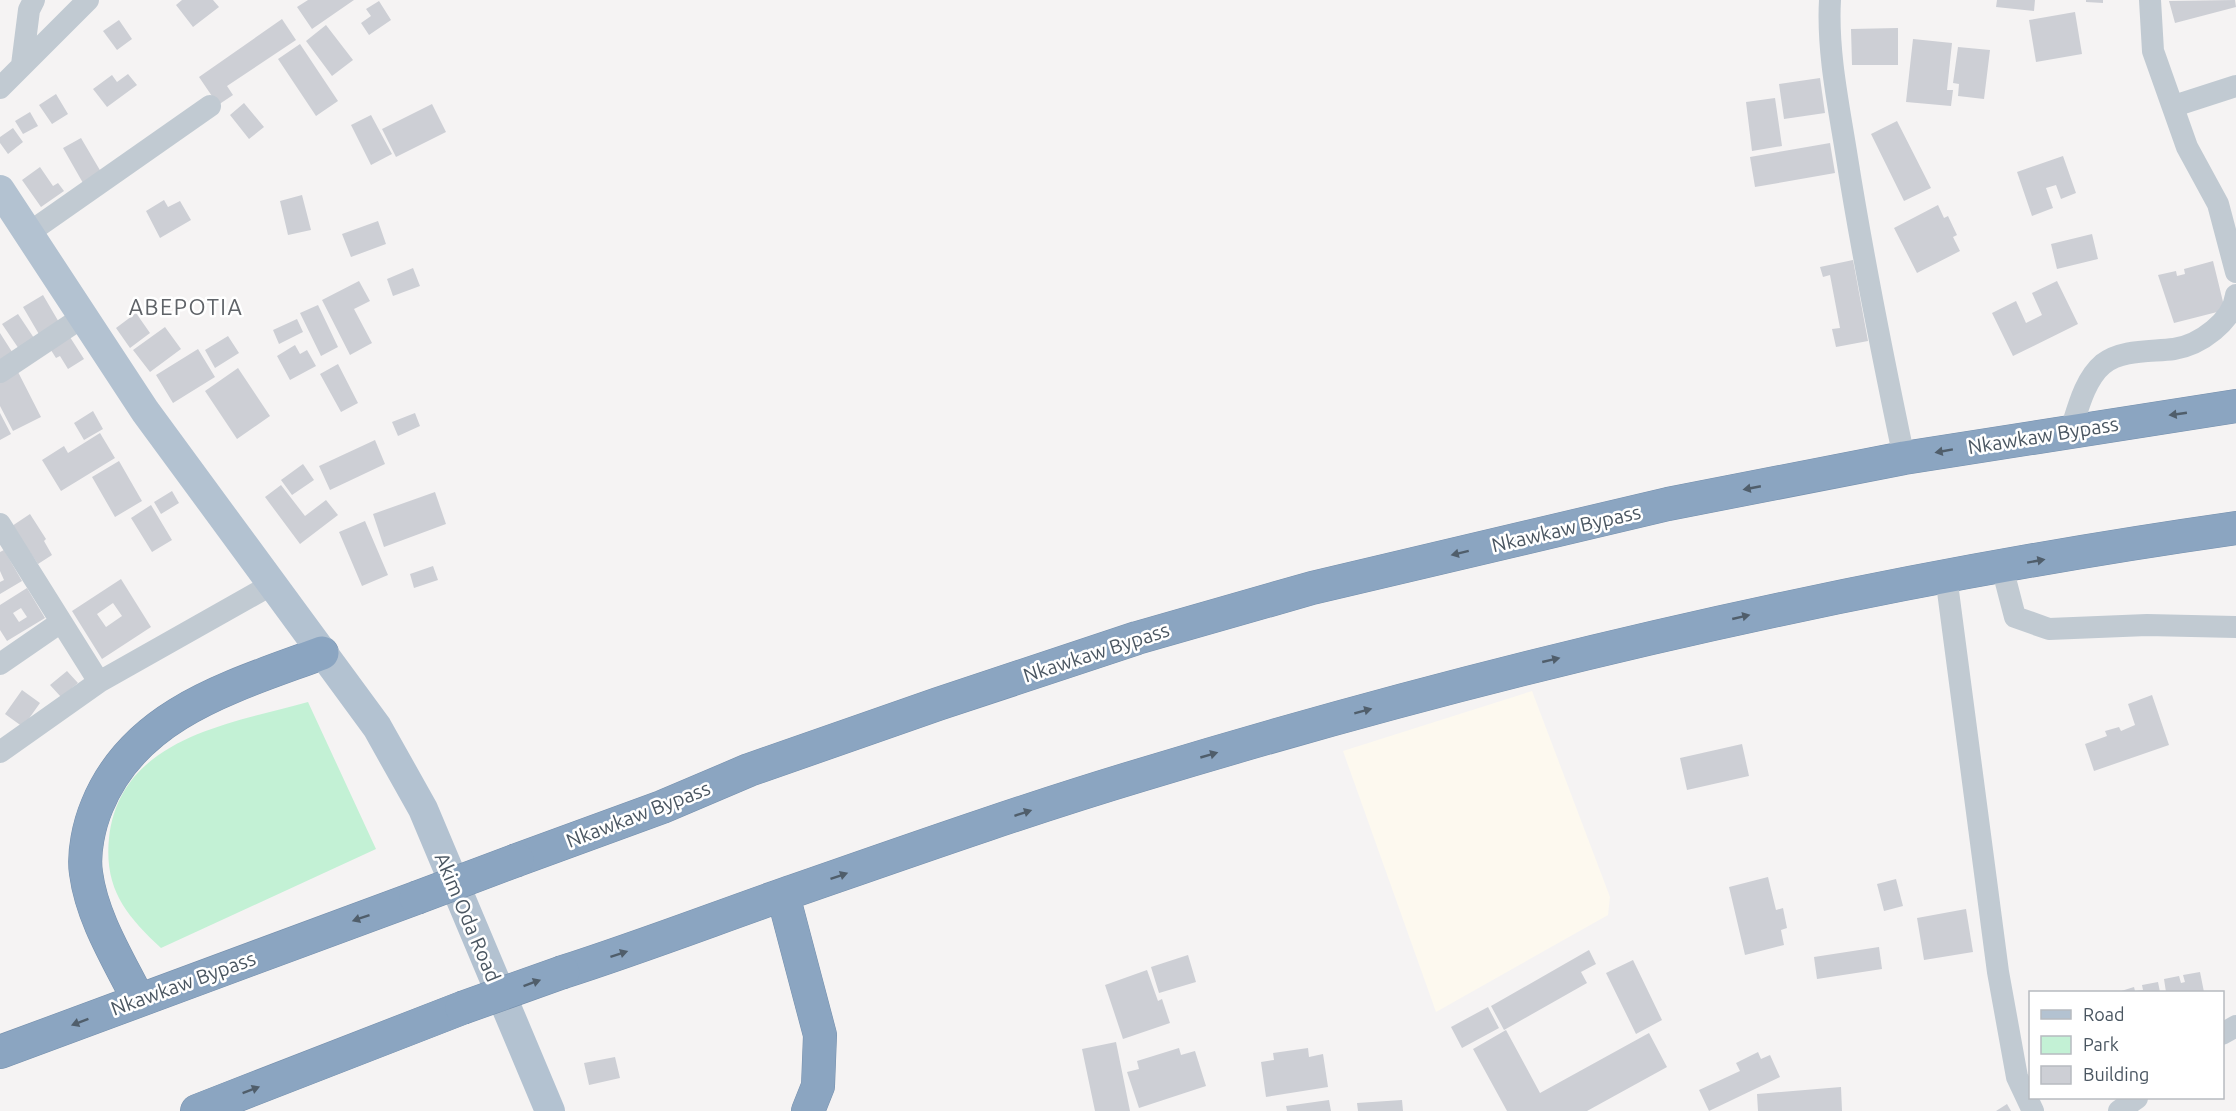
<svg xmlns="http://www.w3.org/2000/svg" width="2236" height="1111" font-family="Ubuntu,sans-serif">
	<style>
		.commercial { fill: #fdf9ef }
		.green { fill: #c3f1d5 }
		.building { fill: #cdcfd5; fill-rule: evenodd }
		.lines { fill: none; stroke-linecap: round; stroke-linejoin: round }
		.highway-casing { stroke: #7690ad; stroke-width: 34 }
		.minor { stroke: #c1cad2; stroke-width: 22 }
		.major { stroke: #b3c2d1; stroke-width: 30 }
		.highway { stroke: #8ba5c1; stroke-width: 33 }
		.highway-bridge-casing { stroke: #7690ad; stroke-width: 34; stroke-linecap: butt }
		.highway-bridge { stroke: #8ba5c1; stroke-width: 33 }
		.oneway { fill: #505e6b }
		.labels { text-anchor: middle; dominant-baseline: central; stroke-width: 5; stroke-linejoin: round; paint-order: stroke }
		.street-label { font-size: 20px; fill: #4a5661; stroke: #fff }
		.quarter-label { font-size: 22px; letter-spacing: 1.5px; fill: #5f6368; stroke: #fff }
	</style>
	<rect width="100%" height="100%" fill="#f5f3f3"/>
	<path class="commercial" d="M1532 691 1610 897 1608 915 1436 1012 1343 751Z"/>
	<path class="green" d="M308 702 376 849 161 948C126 915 104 889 109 838 120 738 229 724 308 702Z"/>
	<path class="building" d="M182 0H213L219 7 193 27 176 5Z
		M308 0H354L312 29 297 7Z
		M1997 0H2035L2034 11 1996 7Z
		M2086 0H2103V3L2086 2Z
		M2235 0 2236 7 2175 23 2169 1Z
		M379 1 391 20 369 35 361 23 371 16 366 9Z
		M2075 12 2082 54 2036 62 2029 20Z
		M282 19 296 40 227 86 233 95 218 105 199 77Z
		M119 20 132 39 117 50 103 31Z
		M326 25 353 60 332 76 306 41Z
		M1898 28V65H1852L1851 29Z
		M1913 39 1952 43 1947 90H1953L1951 106 1906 102Z
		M300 44 338 101 316 116 278 59Z
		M1958 47 1990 50 1984 99 1958 96 1959 84 1953 83Z
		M128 74 137 85 107 107 93 89 112 75 117 82Z
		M1820 78 1825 113 1784 119 1779 84Z
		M56 94 68 114 52 124 39 105Z
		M1775 98 1782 146 1752 151 1746 102Z
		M244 103 264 127 249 139 230 115Z
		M432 104 446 132 396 157 382 129Z
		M30 112 38 126 23 134 15 121Z
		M371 115 392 154 371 165 351 125Z
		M1897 121 1931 188 1904 201 1871 134Z
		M13 128 23 142 8 154 0 143V137Z
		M81 138 101 172 83 183 63 148Z
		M1830 143 1835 173 1755 187 1750 157Z
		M2063 156 2076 193 2061 199 2056 185 2046 188 2053 208 2032 216 2017 172Z
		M40 167 53 186 58 183 64 191 41 207 22 180Z
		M302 195 311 230 288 235 280 201Z
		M164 200 168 207 180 201 191 220 160 238 146 211Z
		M1938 205 1944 218 1948 216 1957 235 1953 237 1960 251 1917 273 1894 228Z
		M378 221 386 244 351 257 342 234Z
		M2092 234 2098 259 2057 269 2051 244Z
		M1853 260 1868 341 1836 347 1832 329 1840 328 1830 275 1823 277 1820 267Z
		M2213 261 2225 310 2174 323 2158 275 2176 271 2177 276 2185 274 2184 269Z
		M413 268 420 286 393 296 387 279Z
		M359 281 370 301 354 309 372 343 350 355 322 300Z
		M2057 281 2078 324 2013 356 1992 313 2016 301 2026 323 2042 315 2032 293Z
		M43 295 60 324 40 336 23 307Z
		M318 305 338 347 321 356 300 313Z
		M136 313 150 333 130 348 116 328Z
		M18 314 34 338 19 349 2 324Z
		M297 319 303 332 279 344 273 330Z
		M165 327 181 349 150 372 133 350Z
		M0 333 14 355 0 364Z
		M68 334 84 359 68 369 60 356 56 358 49 347Z
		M228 336 239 353 215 368 205 350Z
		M295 345 300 354 307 350 316 366 290 380 277 356Z
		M198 349 215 377 173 403 156 375Z
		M338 364 358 403 341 412 320 374Z
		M238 368 270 416 237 439 205 391Z
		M18 372 41 417 13 431 0 406V382Z
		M93 411 103 429 84 440 74 423Z
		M0 413 11 434 0 440Z
		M415 413 420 426 398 436 392 422Z
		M100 433 115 458 61 491 42 460 64 446 68 453Z
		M375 440 385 464 330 490 319 466Z
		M119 461 142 501 115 517 92 477Z
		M303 464 314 480 292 495 281 480Z
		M281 485 305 516 326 500 338 515 300 544 265 497Z
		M172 491 179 503 161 514 154 502Z
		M435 492 446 524 384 547 373 514Z
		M151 505 172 540 152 552 131 518Z
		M30 514 46 539 44 541 52 555 38 564 12 526Z
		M365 521 388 575 362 586 339 532Z
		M4 550 22 581 0 594V582L4 580 0 571V552Z
		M433 566 438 580 414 588 410 574Z
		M121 579 151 627 102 659 72 611ZM113 603 122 616 106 627 97 614Z
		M27 588 45 618 7 641 0 630V605ZM21 608 27 617 19 622 13 613Z
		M67 671 78 683 61 697 50 685Z
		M22 690 40 703 23 727 5 714Z
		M2152 695 2169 745 2094 771 2085 744 2107 736 2105 731 2119 727 2121 731 2135 725 2128 704Z
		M1742 744 1749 776 1687 790 1680 758Z
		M1768 877 1776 910 1783 908 1787 928 1781 930 1784 945 1745 955 1729 887Z
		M1896 879 1903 906 1884 911 1877 884Z
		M1966 909 1973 952 1924 960 1917 918Z
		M1879 947 1882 969 1817 979 1814 957Z
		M1589 950 1596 964 1581 972 1587 983 1504 1030 1491 1006Z
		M1188 955 1196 982 1159 993 1151 967Z
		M1633 960 1662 1020 1636 1034 1606 973Z
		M1147 970 1158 1001 1162 999 1170 1023 1123 1039 1105 985Z
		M2200 972 2204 992H2166L2164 979 2179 976 2181 983 2185 982 2183 975Z
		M2158 982 2160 992H2118L2134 987 2135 991 2143 990 2142 985Z
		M1488 1007 1499 1028 1462 1048 1451 1027Z
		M1506 1030 1540 1093 1649 1033 1667 1067 1587 1111H1507L1473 1049Z
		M1116 1042 1130 1111H1095L1082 1049Z
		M1179 1048 1181 1055 1195 1051 1206 1086 1139 1108 1127 1072 1139 1069 1137 1061Z
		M1308 1048 1309 1057 1323 1054 1328 1087 1266 1097 1261 1062 1274 1060 1273 1053Z
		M1758 1052 1761 1059 1770 1055 1780 1077 1709 1111 1699 1090 1740 1071 1736 1063Z
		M615 1057 620 1078 589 1085 584 1063Z
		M1841 1087 1842 1111H1758L1757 1094Z
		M1329 1100 1331 1111H1287L1286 1106Z
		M1402 1100 1403 1111H1358L1357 1103Z
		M2007 1104 2011 1111H1996Z"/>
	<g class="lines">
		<defs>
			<path id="highway" d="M517 860 662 807 749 770 938 704 1137 638 1312 588 1668 504 1904 458 2236 406
				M783 895 820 1035 818 1086 808 1111
				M563 972C638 948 711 920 785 894 903 853 1021 811 1141 775 1500 666 1864 581 2236 528
				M138 999C118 959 92 918 86 873 83 853 89 825 97 806 135 712 234 686 322 653
				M0 1052 416 898
				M197 1111 462 1008"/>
		</defs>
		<use href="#highway" class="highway-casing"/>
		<path class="minor" d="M1830 0C1827 52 1839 107 1847 158 1863 259 1883 358 1904 458
			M2150 0 2153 51 2187 147 2218 204 2236 272
			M22 65 29 10 34 0
			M0 88 88 0
			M2174 106 2236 86
			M30 232 210 106
			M0 372 84 316
			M2071 430C2078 408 2085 379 2103 364 2122 349 2152 352 2174 349 2200 345 2233 321 2236 295
			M0 524 99 682
			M2002 567 2015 617 2049 629 2147 625 2236 627
			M1946 576 1998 972 2017 1077 2033 1111
			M0 664 61 622
			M0 752 99 682 271 585
			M2222 1034 2236 1026
			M2119 1111 2137 1098"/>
		<path class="major" d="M0 190 145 411 377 727 423 809 550 1111"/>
		<use href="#highway" class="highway"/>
		<defs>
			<path id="highway-bridge" d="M416 898 517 860
				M462 1008 563 972"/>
		</defs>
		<use href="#highway-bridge" class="highway-bridge-casing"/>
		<use href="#highway-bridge" class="highway-bridge"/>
	</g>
	<defs><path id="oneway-solid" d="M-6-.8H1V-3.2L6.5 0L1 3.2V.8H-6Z" transform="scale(1.5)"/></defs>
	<g class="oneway">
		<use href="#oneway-solid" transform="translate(2178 414) rotate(172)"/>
		<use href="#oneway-solid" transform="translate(1944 451) rotate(170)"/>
		<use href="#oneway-solid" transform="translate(1752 488) rotate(169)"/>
		<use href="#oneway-solid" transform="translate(1460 553) rotate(166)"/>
		<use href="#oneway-solid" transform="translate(2036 561) rotate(-10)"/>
		<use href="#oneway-solid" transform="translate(1741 617) rotate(-13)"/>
		<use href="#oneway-solid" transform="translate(1551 660) rotate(-13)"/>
		<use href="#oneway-solid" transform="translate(1363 711) rotate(-15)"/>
		<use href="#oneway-solid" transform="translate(1209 755) rotate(-16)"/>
		<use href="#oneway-solid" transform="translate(1023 813) rotate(-18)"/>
		<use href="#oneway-solid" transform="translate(839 876) rotate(-19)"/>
		<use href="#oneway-solid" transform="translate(361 918) rotate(161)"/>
		<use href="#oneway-solid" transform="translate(619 954) rotate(-18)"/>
		<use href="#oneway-solid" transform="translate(532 983) rotate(-20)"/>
		<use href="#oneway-solid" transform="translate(80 1022) rotate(159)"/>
		<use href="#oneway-solid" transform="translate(251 1090) rotate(-21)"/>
	</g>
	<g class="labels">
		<g class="street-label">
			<text transform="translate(2043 435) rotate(-9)">Nkawkaw Bypass</text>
			<text transform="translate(1566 528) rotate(-13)">Nkawkaw Bypass</text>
			<text transform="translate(1096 652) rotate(-18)">Nkawkaw Bypass</text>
			<text transform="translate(638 814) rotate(-21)">Nkawkaw Bypass</text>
			<text transform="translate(468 917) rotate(67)">Akim Oda Road</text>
			<text transform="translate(183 983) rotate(-20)">Nkawkaw Bypass</text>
		</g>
		<g class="quarter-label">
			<text x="186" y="306">ABEPOTIA</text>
		</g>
	</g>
	<rect x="2029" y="991" width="195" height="108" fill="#ffffff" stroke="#b7bbc0" stroke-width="1.5"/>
	<rect x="2041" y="1010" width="30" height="9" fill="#b3c2d1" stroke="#b7bbc0" stroke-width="1.5"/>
	<text x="2083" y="1021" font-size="18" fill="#4a5661">Road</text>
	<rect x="2041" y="1036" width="30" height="18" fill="#c3f1d5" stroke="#b7bbc0" stroke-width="1.5"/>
	<text x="2083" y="1051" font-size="18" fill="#4a5661">Park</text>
	<rect x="2041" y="1066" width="30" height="18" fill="#cdcfd5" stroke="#b7bbc0" stroke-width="1.5"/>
	<text x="2083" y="1081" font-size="18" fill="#4a5661">Building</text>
</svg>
